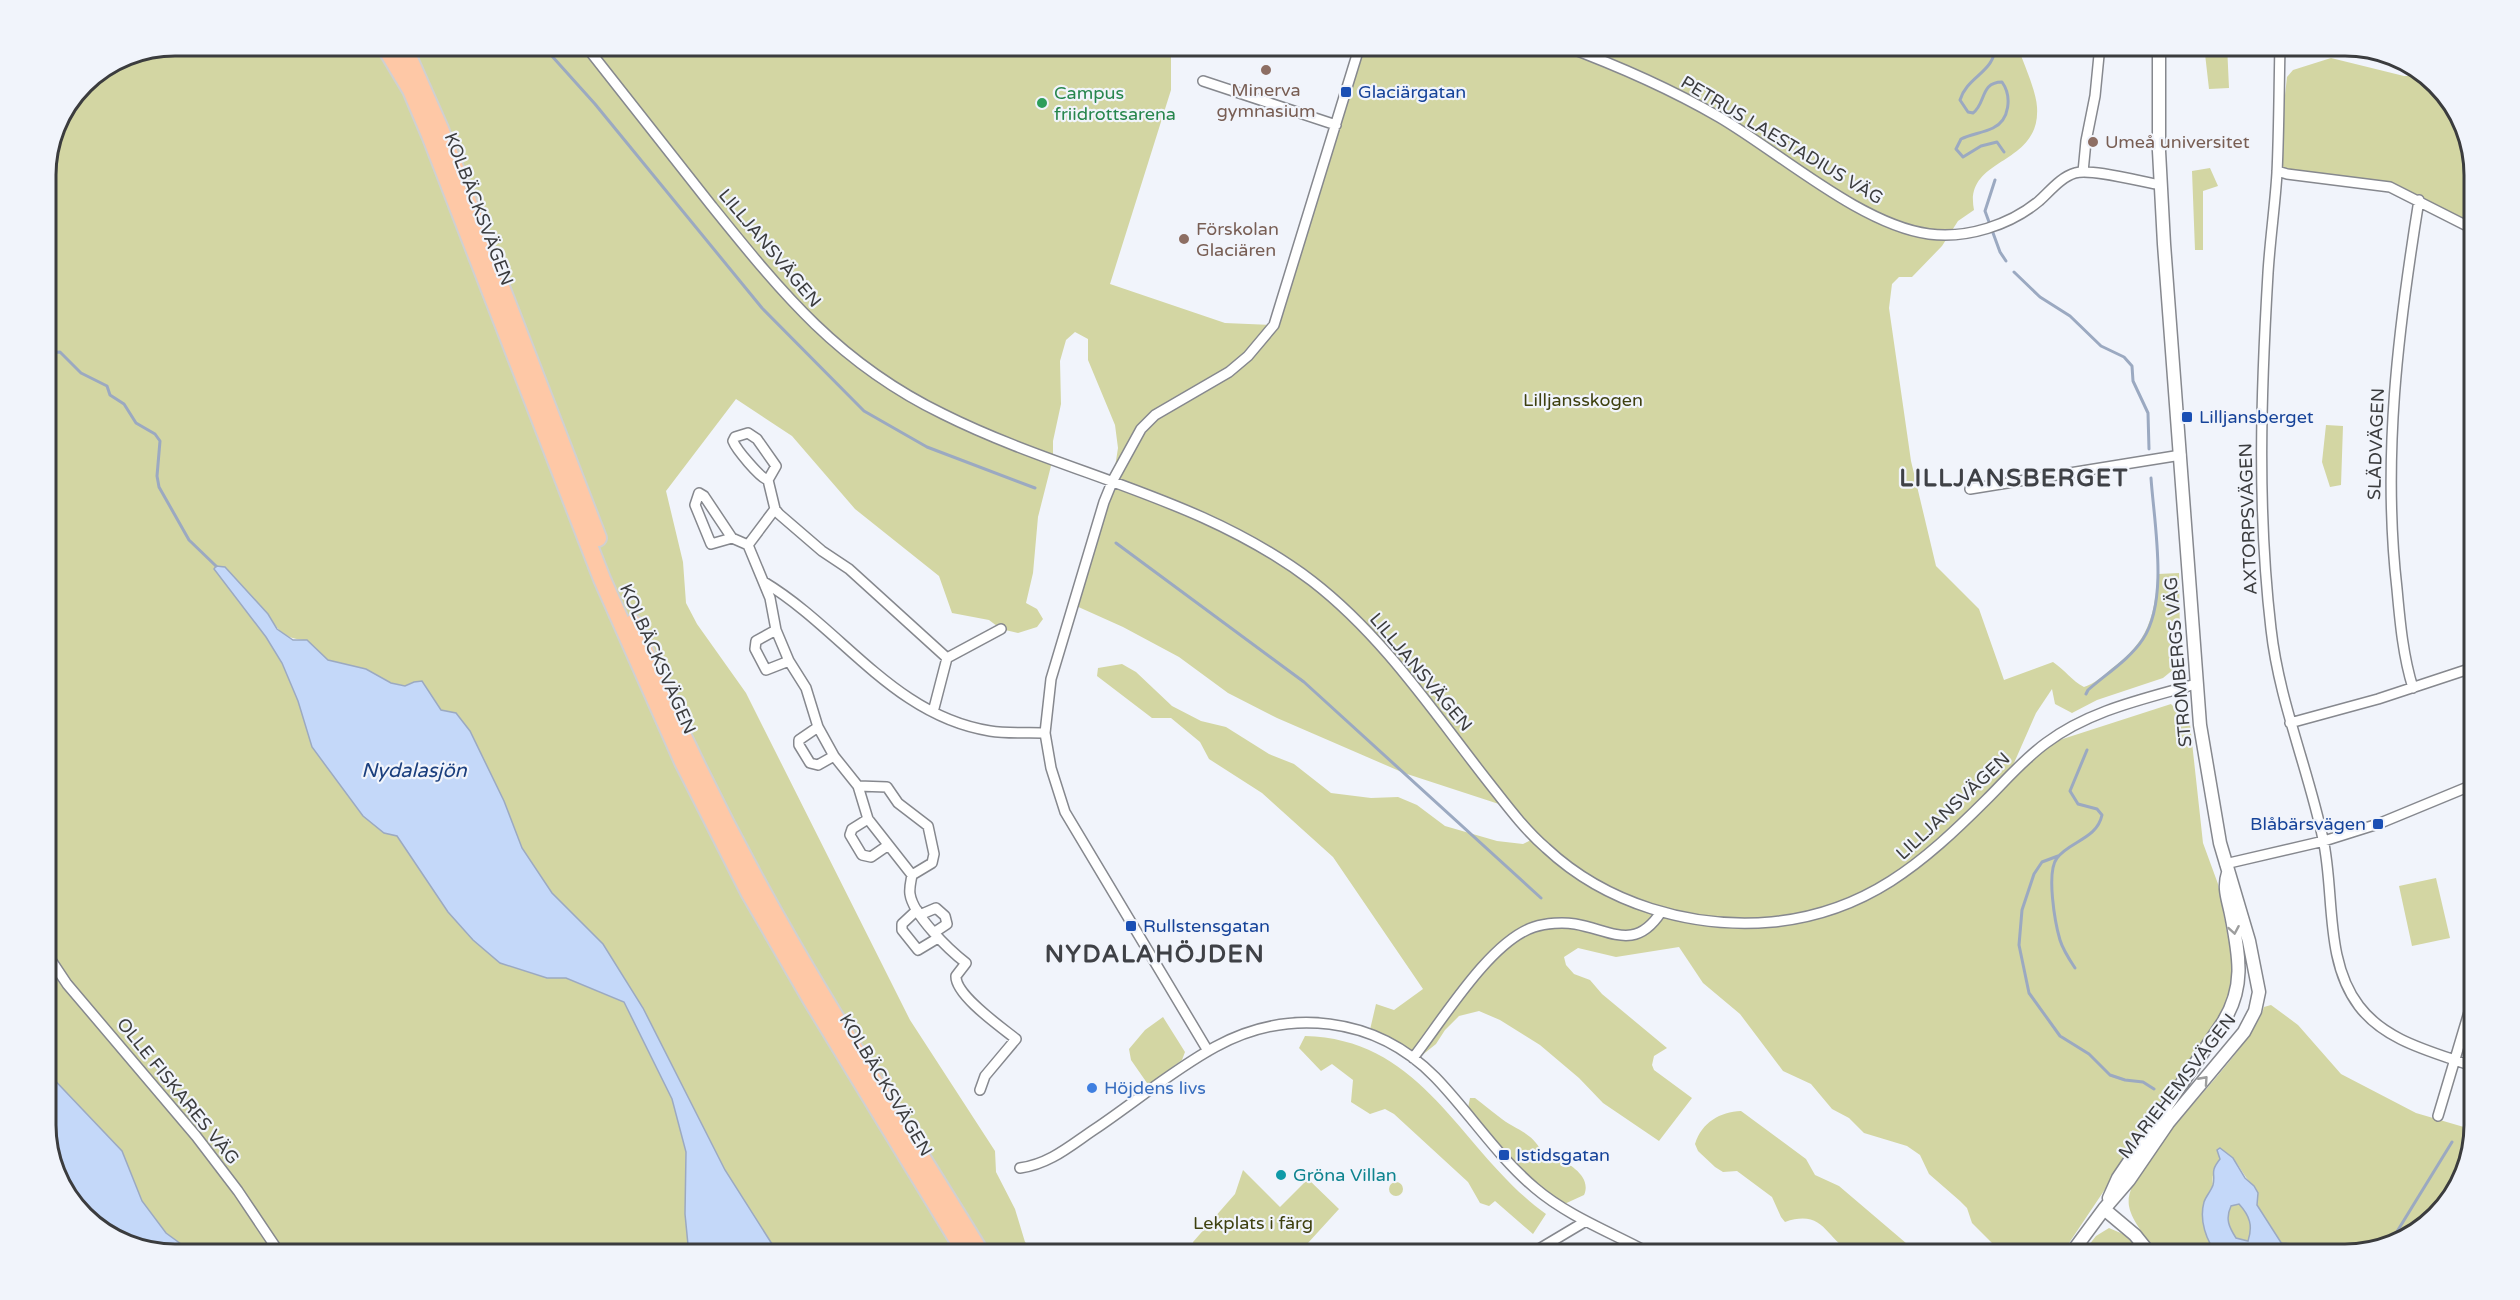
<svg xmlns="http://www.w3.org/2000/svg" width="2520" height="1300" font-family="'Varela Round',sans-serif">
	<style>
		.green { fill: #d3d6a3 }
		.water { fill: #c4d8f9; stroke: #9ba9c1; stroke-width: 1.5; fill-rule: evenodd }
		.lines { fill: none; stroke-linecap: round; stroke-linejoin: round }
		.stream { stroke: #9ba9c1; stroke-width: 3 }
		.minor-casing { stroke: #86888e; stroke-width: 12 }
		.tertiary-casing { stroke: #86888e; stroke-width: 15 }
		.trunk-casing { stroke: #d0d0d1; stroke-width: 20 }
		.minor { stroke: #fff; stroke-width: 9 }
		.tertiary { stroke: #fff; stroke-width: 12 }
		.trunk { stroke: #fec8a6; stroke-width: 16 }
		.oneway { stroke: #9d9e9e }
		.education-dot { fill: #8d6e63; stroke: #f1f4fb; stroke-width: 2 }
		.transit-dot { fill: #1a4fb4; stroke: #f1f4fb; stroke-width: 2 }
		.leisure-dot { fill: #2e9e5b; stroke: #f1f4fb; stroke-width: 2 }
		.shop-dot { fill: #3f7fe0; stroke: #f1f4fb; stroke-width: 2 }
		.culture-dot { fill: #0f9aa8; stroke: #f1f4fb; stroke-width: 2 }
		.labels { text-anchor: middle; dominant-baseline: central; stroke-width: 4.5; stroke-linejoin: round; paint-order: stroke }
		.education-label { font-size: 18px; fill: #785e54; stroke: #f1f4fb; text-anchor: start }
		.transit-label { font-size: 18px; fill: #164399; stroke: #f1f4fb; text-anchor: start }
		.leisure-label { font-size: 18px; fill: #27864d; stroke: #f1f4fb; text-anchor: start }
		.street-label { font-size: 18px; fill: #3b3c3e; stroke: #f1f4fb }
		.park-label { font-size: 18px; fill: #3e400f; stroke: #f1f4fb }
		.shop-label { font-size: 18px; fill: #366cbe; stroke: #f1f4fb; text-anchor: start }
		.culture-label { font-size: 18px; fill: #0d838f; stroke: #f1f4fb; text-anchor: start }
		.water-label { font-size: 20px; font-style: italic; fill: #1b3f7e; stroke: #f1f4fb }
		.district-label { font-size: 24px; font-weight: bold; letter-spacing: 1.5px; fill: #3f4146; stroke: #f1f4fb }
		.rim { fill: none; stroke: #3b3c3e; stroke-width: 3 }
	</style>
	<rect width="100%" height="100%" fill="#f1f4fb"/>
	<path class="green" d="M174 45H1171V90L1110 284 1225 323 1274 325 1360 45H2017C2023 62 2036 90 2037 107 2041 167 1963 156 1974 210L1958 221 1942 246 1912 277H1899L1892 284 1889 308 1911 461 1936 566 1979 609 2004 680 2053 662C2065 670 2072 681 2084 687 2095 683 2102 677 2111 669 2148 642 2154 619 2158 574L2179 573 2180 642 2174 669 2163 678 2097 700 2072 713 2055 704 2052 689 2036 713 2007 779 2041 746 2171 704 2190 724 2203 843 2218 884 2232 958 2233 977 2227 1007 2061 1255H2004L1972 1223 1967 1208 1960 1201 1929 1174 1920 1155 1907 1146 1864 1133 1849 1118 1832 1109 1811 1084 1783 1071 1740 1014 1703 983 1679 947 1616 957 1578 948 1564 957 1566 965 1574 974 1590 980 1602 994 1667 1048 1654 1056 1652 1065 1654 1070 1692 1098 1659 1141 1603 1103 1579 1078 1540 1045 1500 1020 1479 1011 1459 1016 1445 1030 1436 1044 1416 1060 1369 1034 1376 1004 1394 1010 1423 989 1333 857 1262 793 1209 759 1200 742 1171 718H1152L1097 676 1098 668 1122 664 1136 672 1172 706 1201 721 1226 727 1269 754 1294 764 1331 793 1371 798 1398 797 1417 805 1445 826 1497 841 1523 844 1535 838 1508 807 1404 773 1277 718 1228 693 1179 657 1123 627 1074 605 1113 480 1118 448 1115 425 1088 360V339L1075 332 1066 340 1060 361 1061 404 1053 441V458L1038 517 1033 573 1026 603 1037 609 1043 619 1037 627 1018 633 1001 629 989 620 952 613 939 576 855 509 792 436 736 399 666 491 683 562 686 603 697 624 746 693 910 1020 995 1151 996 1172 1015 1209 1025 1242 1039 1255H779L725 1170 643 1008 603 944 552 893 522 848 504 801 470 731 456 713 441 710 422 682H414L405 686 391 683 366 669 328 660 307 640C287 640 277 631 268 614L266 637 282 663 298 701 384 833 397 836 448 912 473 940 500 963 547 978H566L624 1002 672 1099 686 1152 685 1214 689 1255H196L166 1233 142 1201 122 1151 45 1070V166L55 125 83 83 125 55Z
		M2204 45H2227L2229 88 2209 89Z
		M2331 58 2404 76H2423L2453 103 2475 166V230L2390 187 2277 171 2278 104H2284L2287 77 2293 70Z
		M2210 168 2218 186 2203 191V250H2195L2192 171Z
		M2326 425 2343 426 2341 485 2330 487 2322 462Z
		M2436 878 2450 938 2412 946 2399 886Z
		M2271 1005 2298 1025 2341 1074 2416 1113 2474 1130 2461 1183 2411 1237 2346 1255H2283L2282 1244 2257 1205 2254 1186C2242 1176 2239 1161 2226 1153L2221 1155C2217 1166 2211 1172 2213 1185 2199 1207 2201 1235 2218 1255H2154C2149 1238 2132 1223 2129 1206 2121 1165 2249 1058 2264 1007Z
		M1163 1017 1185 1052 1182 1060 1150 1084 1147 1083 1131 1060 1129 1049 1145 1030Z
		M1305 1036C1426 1039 1460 1152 1546 1214L1533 1234 1495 1201 1489 1206 1480 1203 1468 1182 1394 1114 1385 1109 1370 1114 1351 1102 1353 1080 1332 1064 1321 1071 1299 1048Z
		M1470 1098H1475C1483 1104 1490 1110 1498 1116 1516 1131 1530 1130 1542 1152 1547 1156 1550 1154 1556 1157 1570 1164 1592 1177 1584 1195L1560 1206 1548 1198 1467 1113Z
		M1741 1111 1806 1159 1815 1175 1839 1186 1920 1255C1905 1255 1868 1260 1855 1254 1825 1241 1826 1208 1785 1222L1781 1217 1772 1197 1737 1171 1723 1172 1715 1167 1698 1151 1695 1144C1702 1122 1720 1112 1741 1111Z
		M1243 1170 1280 1207 1308 1179 1339 1209 1297 1255H1196L1193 1242 1235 1194Z
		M1389 1189a7 7 0 1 1 14 0a7 7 0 1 1-14 0Z
		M2239 1204C2250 1216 2253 1226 2248 1241L2236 1238C2229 1227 2225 1219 2231 1206Z
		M2109 1228 2123 1234 2147 1255H2081L2096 1236Z"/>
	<path class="water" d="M216 566 225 567 268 614 277 629 293 640H307L328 660 366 669 391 683 405 686 414 682 422 681 441 710 456 713 470 731 504 801 522 848 552 893 603 944 643 1008 725 1170 779 1255H689L685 1214 686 1152 672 1099 624 1002 566 978H547L500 963 473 940 448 912 397 836 384 833 363 816 312 747 298 701 282 663 266 637 214 569Z
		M45 1070 122 1151 142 1201 166 1233 196 1255H174L117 1241 67 1197 45 1134Z
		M2220 1148 2233 1158 2245 1178 2254 1186 2258 1193 2257 1205 2282 1244 2283 1255H2218C2206 1241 2199 1220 2204 1202 2206 1196 2211 1191 2213 1185 2216 1173 2209 1173 2220 1159L2217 1150ZM2239 1204C2250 1216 2253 1226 2248 1241L2236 1238C2229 1227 2225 1219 2231 1206Z"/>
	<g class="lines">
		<path class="stream" d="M542 45 595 104 762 308 864 411 927 447 1035 488
			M1995 45C1996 72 1967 76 1960 100L1968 112 1973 113C1986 104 1980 82 2002 82 2012 96 2010 120 1993 128 1983 133 1971 134 1961 139L1956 149 1963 157 1981 146 1997 142 2004 152
			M1995 180 1985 211 2000 252 2006 261
			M2014 272 2040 297 2070 316 2101 346 2124 357 2132 366 2133 381 2148 413 2149 449
			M45 353 60 352 81 373 107 386 110 395 124 404 136 423 155 434 160 441 157 476 159 487 189 540 216 566
			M1116 543 1304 682 1541 898
			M2086 694 2088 690C2106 674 2130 659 2143 639 2169 600 2154 523 2151 478
			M2058 856 2042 862 2034 874 2022 910 2019 945 2029 993 2060 1036 2089 1054 2110 1075 2125 1080 2143 1082 2154 1089
			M2075 968C2069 959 2063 950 2060 940 2055 923 2046 872 2057 858 2070 841 2097 839 2102 815L2097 809 2078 804 2070 791 2087 750
			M2390 1243 2452 1142
			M2282 1244 2368 1249"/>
		<defs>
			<path id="minor" d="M585 45C627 98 669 152 711 205 782 293 838 363 943 414 1065 475 1200 496 1312 581 1382 635 1432 710 1486 779 1505 803 1523 828 1546 848 1606 904 1691 929 1772 922 1866 913 1923 863 1987 799 2006 780 2024 759 2046 743 2090 710 2144 699 2196 684
				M1562 45C1616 65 1669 88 1719 117 1779 152 1861 225 1929 234 1967 239 2010 225 2039 201 2050 191 2061 177 2075 173 2091 168 2142 182 2161 185
				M2280 45C2279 88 2279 131 2277 173 2275 206 2270 240 2268 273 2261 392 2257 510 2271 629 2279 701 2308 768 2323 839 2335 893 2324 960 2359 1006 2386 1042 2434 1052 2475 1067
				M1203 81 1336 125
				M2277 171 2287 174 2390 187 2475 230
				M2083 172 2086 141 2095 96 2100 45
				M768 480 776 466 757 439 748 433 735 437 733 441C736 449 760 478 768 480L775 509 779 514 822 551 849 569 947 658 1001 629
				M1970 489 2181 455
				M775 509 748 545 770 598 776 630 756 641 755 649 766 670 789 661 806 688 818 727 799 740V745L810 763 818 765 834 756 858 786 887 787 898 803 928 826 934 854 932 863 912 875 868 819 858 786
				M732 538 711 544 695 505 699 493 704 496 732 538 748 545
				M764 582C842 629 894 716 990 731 1008 734 1027 732 1045 733
				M776 630 789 661
				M2413 688C2403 656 2400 622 2397 589 2382 458 2398 330 2419 200
				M933 712 947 658
				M2290 723 2378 699 2475 667
				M818 727 834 756
				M868 819 852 829 850 835 862 855 871 857 887 846
				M2225 864 2324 841 2378 824 2475 784
				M912 875C911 881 909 888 910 894 913 915 949 950 966 963L956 976C955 995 1001 1027 1016 1039L985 1076 980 1090
				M917 910 902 924V930L918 950 938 938
				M922 914 936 908 945 916 947 924 935 932
				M45 951 67 984 196 1136 238 1191 281 1255
				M1208 1051 1065 812 1051 768 1045 733 1051 679 1104 502 1113 480 1141 429 1155 415 1229 372 1248 356 1274 325 1360 45
				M1413 1058C1442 1021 1490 941 1534 927 1546 923 1563 922 1575 924 1611 930 1635 952 1661 912
				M2438 1116 2475 992
				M1020 1168C1050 1164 1071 1145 1095 1129 1135 1102 1173 1070 1215 1047 1288 1007 1375 1016 1435 1077 1469 1112 1497 1156 1535 1188 1569 1217 1613 1233 1653 1255
				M1529 1255 1586 1221"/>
			<path id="tertiary" d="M2109 1198 2118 1178 2222 1024C2246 987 2239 955 2231 914 2228 899 2223 888 2228 873
				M2104 1209 2135 1235 2151 1255
				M2070 1255 2104 1209 2129 1180 2168 1123 2244 1032 2255 1011 2259 992 2249 941 2220 843 2200 725 2164 244 2159 151V45"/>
			<path id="trunk" d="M384 45 411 90 430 135 602 579 683 762 749 892 811 999 967 1255
				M403 45 440 129 598 538
				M633 623C678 732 731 839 790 941 851 1047 918 1150 982 1255"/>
		</defs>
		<use href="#minor" class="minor-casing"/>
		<use href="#tertiary" class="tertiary-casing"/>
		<use href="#trunk" class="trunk-casing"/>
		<use href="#minor" class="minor"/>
		<use href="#tertiary" class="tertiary"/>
		<use href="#trunk" class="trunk"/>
	</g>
	<defs><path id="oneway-chevron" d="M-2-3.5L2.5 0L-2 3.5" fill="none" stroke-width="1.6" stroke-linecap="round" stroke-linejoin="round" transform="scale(1.5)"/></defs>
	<g class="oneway">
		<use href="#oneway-chevron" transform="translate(2234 930) rotate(80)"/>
		<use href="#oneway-chevron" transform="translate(2204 1080) rotate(-48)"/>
	</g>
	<g class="education-dot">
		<circle cx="1266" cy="70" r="6"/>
		<circle cx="2093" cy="142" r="6"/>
		<circle cx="1184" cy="239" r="6"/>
	</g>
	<g class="transit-dot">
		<rect x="1340" y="86" width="12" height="12" rx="3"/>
		<rect x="2181" y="411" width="12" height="12" rx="3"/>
		<rect x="2372" y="818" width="12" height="12" rx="3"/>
		<rect x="1125" y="920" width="12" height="12" rx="3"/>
		<rect x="1498" y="1149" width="12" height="12" rx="3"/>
	</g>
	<circle class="leisure-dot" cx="1042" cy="103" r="6"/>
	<circle class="shop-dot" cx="1092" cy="1088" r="6"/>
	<circle class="culture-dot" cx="1281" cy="1175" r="6"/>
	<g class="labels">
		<g class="education-label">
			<text x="1266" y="90" text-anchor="middle">Minerva<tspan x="1266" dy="21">gymnasium</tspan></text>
			<text x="2105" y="142">Umeå universitet</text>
			<text x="1196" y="229">Förskolan<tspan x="1196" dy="21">Glaciären</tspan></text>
		</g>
		<g class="transit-label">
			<text x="1358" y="92">Glaciärgatan</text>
			<text x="2199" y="417">Lilljansberget</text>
			<text x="2366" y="824" text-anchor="end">Blåbärsvägen</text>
			<text x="1143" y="926">Rullstensgatan</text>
			<text x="1516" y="1155">Istidsgatan</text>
		</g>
		<g class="leisure-label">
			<text x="1054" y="93">Campus<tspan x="1054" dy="21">friidrottsarena</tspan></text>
		</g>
		<g class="street-label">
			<text transform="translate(1782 140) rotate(31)">PETRUS LAESTADIUS VÄG</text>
			<text transform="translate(479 209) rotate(69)">KOLBÄCKSVÄGEN</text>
			<text transform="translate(770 248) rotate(50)">LILLJANSVÄGEN</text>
			<text transform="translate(2376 444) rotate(-88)">SLÄDVÄGEN</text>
			<text transform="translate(2248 519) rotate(-92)">AXTORPSVÄGEN</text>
			<text transform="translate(658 659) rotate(66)">KOLBÄCKSVÄGEN</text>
			<text transform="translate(2178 662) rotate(-95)">STROMBERGS VÄG</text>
			<text transform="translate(1421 672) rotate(50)">LILLJANSVÄGEN</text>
			<text transform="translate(1953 806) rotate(-43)">LILLJANSVÄGEN</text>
			<text transform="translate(886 1085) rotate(59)">KOLBÄCKSVÄGEN</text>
			<text transform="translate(2177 1086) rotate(-52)">MARIEHEMSVÄGEN</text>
			<text transform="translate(178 1091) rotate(51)">OLLE FISKARES VÄG</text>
		</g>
		<g class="park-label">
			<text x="1583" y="400">Lilljansskogen</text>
			<text x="1253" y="1223">Lekplats i färg</text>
		</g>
		<g class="shop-label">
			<text x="1104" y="1088">Höjdens livs</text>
		</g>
		<g class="culture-label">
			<text x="1293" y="1175">Gröna Villan</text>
		</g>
		<g class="water-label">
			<text x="414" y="771">Nydalasjön</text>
		</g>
		<g class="district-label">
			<text x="2014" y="478">LILLJANSBERGET</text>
			<text x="1155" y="954">NYDALAHÖJDEN</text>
		</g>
	</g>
	<path d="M0 0H2520V1300H0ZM175 56H2345A119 119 0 0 1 2464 175V1125A119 119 0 0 1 2345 1244H175A119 119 0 0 1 56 1125V175A119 119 0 0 1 175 56Z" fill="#f1f4fb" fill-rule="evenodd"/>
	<path class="rim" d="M175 56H2345A119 119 0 0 1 2464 175V1125A119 119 0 0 1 2345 1244H175A119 119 0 0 1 56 1125V175A119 119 0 0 1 175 56Z"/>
</svg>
